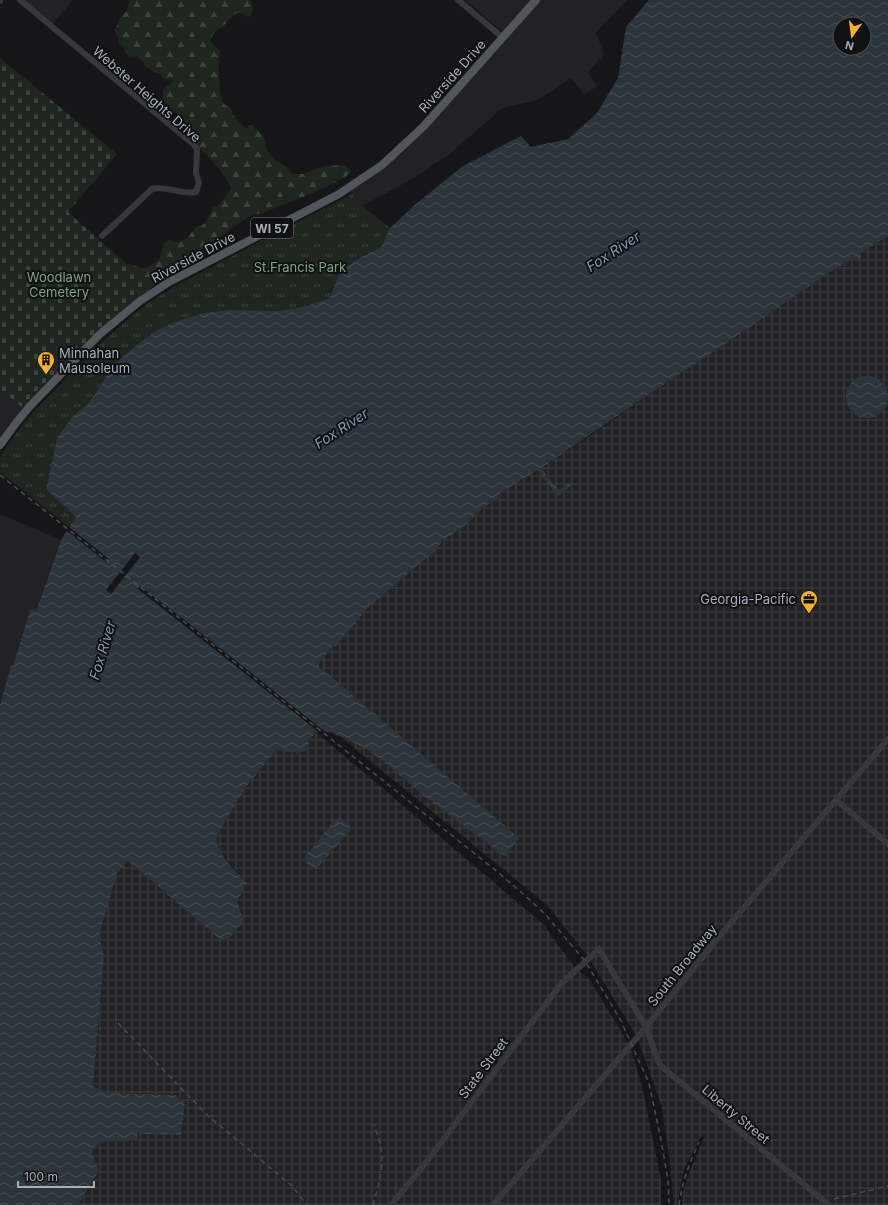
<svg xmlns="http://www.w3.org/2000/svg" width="888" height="1205" font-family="Inter,sans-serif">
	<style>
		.built { fill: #222225 }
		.industrial { fill: url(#industrial-grid) }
		.forest { fill: url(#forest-firs) }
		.cemetery { fill: url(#cemetery-stones) }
		.park { fill: url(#park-tufts) }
		.water { fill: url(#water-waves); fill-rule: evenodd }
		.pier { fill: #161618 }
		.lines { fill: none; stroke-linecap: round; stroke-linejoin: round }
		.minor { stroke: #37383d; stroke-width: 6 }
		.major { stroke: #53555c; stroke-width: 8 }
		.rail { stroke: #4a4c52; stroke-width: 1.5; stroke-dasharray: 5 4; stroke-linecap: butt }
		.labels { text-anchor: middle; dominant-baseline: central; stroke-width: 4; stroke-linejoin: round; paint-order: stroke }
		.shield { fill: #111113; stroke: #7b7e86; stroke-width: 1 }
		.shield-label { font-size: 12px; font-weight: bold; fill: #a8adb8 }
		.street-label { font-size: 13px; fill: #a8adb8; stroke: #111113 }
		.park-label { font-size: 13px; fill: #7fa381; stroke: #111113 }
		.poi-label { font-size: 13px; fill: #a8adb8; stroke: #111113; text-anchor: start }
		.water-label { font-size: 14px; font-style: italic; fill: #7f9bb3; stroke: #111113 }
	</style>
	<defs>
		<pattern id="industrial-grid" width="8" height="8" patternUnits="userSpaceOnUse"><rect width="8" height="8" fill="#222225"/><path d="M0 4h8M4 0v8" fill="none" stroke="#3f3f43"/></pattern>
		<pattern id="forest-firs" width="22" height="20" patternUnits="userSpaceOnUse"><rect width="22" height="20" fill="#1e261f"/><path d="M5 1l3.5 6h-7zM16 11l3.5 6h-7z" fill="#3c433d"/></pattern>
		<pattern id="cemetery-stones" width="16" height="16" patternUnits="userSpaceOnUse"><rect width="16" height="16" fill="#1e261f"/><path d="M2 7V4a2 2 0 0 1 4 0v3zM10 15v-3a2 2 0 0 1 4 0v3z" fill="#3c433d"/></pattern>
		<pattern id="park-tufts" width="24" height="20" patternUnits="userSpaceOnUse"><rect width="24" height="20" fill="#1e261f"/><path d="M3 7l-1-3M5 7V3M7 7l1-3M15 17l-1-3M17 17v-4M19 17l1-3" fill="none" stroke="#3c433d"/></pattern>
		<pattern id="water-waves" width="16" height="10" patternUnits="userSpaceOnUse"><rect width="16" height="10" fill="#2c353c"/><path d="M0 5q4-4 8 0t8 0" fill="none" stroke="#485056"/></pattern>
	</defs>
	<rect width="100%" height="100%" fill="#161618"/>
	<path class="built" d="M20 0H73L51 26Z
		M465 0H627L596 32 604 54 588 72 597 86 585 95 571 78 538 100 502 108 451 153 414 178 362 206 348 188 395 153 505 34Z
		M0 389 26 410 0 445Z
		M0 514 61 540 35 612 30 610 13 666 11 665 0 704Z"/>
	<path class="industrial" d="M888 236V1205H682L683 1192 688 1176 704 1137 701 1136 684 1169 677 1205H674L668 1147 661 1104 637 1037 589 958 547 905 342 738 369 750 433 803 509 855 507 853 518 838 319 666 318 663 333 646H336L368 608 423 561 436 551 442 541 461 529 484 507 500 498 498 496 499 494 587 438 663 385 699 362 827 274 854 258 861 259V253Z
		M316 732 543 924 576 969 589 979 630 1046 642 1086 661 1180V1205H78L99 1172 92 1153 95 1146 100 1142 137 1141 138 1134 181 1135 185 1102 175 1095 107 1093 93 1086 104 958 99 935 117 872 128 861 222 941 242 912 236 901 247 883 220 852 216 840 217 835 246 787 276 750 298 753 306 751 310 739Z"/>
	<path class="forest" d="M130 0H250L253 7 251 16 247 17 243 13H236L221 28 214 32 210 41 220 51C218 61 218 96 224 104 226 106 230 108 232 110V114L246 129 251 124 261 133 265 139 266 149 274 160 284 165 293 174H303L324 166 344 165 350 169 351 172C343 183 278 207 262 213 259 214 256 214 253 215 236 223 222 237 207 248H203L164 279 143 291 126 266 129 264C133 265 137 267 141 268 148 269 158 261 161 255 163 250 161 244 167 241 171 239 172 242 176 242 185 243 192 232 197 226H201L206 222 213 207 218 206 231 189C223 166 195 146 179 129L180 119 178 114 173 111 163 102V89L172 83 173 81 171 79H164L160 73H156L144 66V62L136 56 132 57C127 55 124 50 123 45L119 44V38L115 31 119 19 126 12Z"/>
	<path class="cemetery" d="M0 58 117 154 68 212 153 287C104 320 65 366 23 408L0 389Z"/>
	<path class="park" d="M352 194 362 206 390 228 381 247 354 261 339 274 330 298 303 307 278 311 229 310 204 313 177 321 157 330 138 344 114 364 89 403 73 416 57 438 46 489 76 517 69 527 0 472V457L18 431 34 411 102 342 140 309 165 292 192 277Z"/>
	<path class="water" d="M649 0H888V236L861 253V259L860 261 854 258 827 274 699 362 663 385 541 468 559 490 570 482 572 485 558 496 537 470 499 494 498 496 500 498 484 507 461 529 442 541 436 551 423 561 368 608 336 646H333L319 663V666L519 838 507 853 510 855 507 856 503 855 433 803 369 750 330 732H316L310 739 306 751 298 753 276 750 246 787 217 835C213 851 236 871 247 883L237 901 244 921 230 937 222 941 128 861 117 873 99 935 104 957 93 1086 107 1093 175 1095 185 1102 181 1135 138 1134 137 1141 100 1142 95 1146 92 1153 99 1171 78 1205H0V704L11 665 13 666 30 610 36 611 61 540 76 517 46 489 57 438 73 416 89 403 114 364 138 344 157 330 177 321 204 313 229 310 278 311 303 307 330 298 339 274 354 261 381 247 390 228 417 203 463 166 521 136 531 147 568 139 597 113 618 78 626 27ZM840 24H864V48H840Z
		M846 397a21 21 0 1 1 42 0a21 21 0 1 1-42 0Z
		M339 817 350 825 351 829 320 865C314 869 309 866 304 861L305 857 333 822Z"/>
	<path class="pier" d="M69 527 108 558 106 562 67 531Z
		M135 553 140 557 111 594 106 590Z
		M140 586 192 626 328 734H321L296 714 138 589Z"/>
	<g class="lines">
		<path class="minor" d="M20 0 193 144 197 149 196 173 199 183 196 192C181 195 167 185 152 189L102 236
			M458 0 502 37
			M0 1V0
			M836 800 888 844
			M391 1205 424 1165 561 984 599 949 646 1027 658 1061 662 1067 829 1205
			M493 1205 646 1027 718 938 888 739"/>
		<path class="major" d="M0 445 16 423 30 406 100 334 140 301 169 282 339 194 382 165 395 153 424 126 536 0"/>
		<path class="rail" d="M0 475 494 869 521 892 545 914 585 961 620 1019 649 1083 661 1140 668 1180 669 1205
			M118 1023 206 1114 291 1185 307 1205
			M834 1199 888 1186
			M373 1205C379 1185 385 1164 380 1143 379 1137 376 1131 374 1125
			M679 1205C682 1182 690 1162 699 1142"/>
	</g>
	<defs>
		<symbol id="building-pin" viewBox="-11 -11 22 30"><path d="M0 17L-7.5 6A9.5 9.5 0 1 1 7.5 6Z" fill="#f2b134" stroke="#111113"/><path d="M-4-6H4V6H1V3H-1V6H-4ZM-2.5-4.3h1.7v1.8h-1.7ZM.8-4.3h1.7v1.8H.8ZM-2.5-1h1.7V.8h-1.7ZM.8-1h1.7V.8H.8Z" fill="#111"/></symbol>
		<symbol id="office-pin" viewBox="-11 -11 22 30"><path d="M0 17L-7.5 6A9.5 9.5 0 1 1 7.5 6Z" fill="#f2b134" stroke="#111113"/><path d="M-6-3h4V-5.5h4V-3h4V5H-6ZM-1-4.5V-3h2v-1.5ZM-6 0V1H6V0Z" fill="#111"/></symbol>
	</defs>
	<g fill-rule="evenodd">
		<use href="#building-pin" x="36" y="350" width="20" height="27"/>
		<use href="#office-pin" x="799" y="589" width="20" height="27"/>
	</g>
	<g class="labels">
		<rect class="shield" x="251" y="218" width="42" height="20" rx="3"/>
		<g class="shield-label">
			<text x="272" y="228">WI 57</text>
		</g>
		<g class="street-label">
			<text transform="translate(452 76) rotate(-48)">Riverside Drive</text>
			<text transform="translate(147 94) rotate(41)">Webster Heights Drive</text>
			<text transform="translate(193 257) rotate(-28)">Riverside Drive</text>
			<text transform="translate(682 965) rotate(-51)">South Broadway</text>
			<text transform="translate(483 1068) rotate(-53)">State Street</text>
			<text transform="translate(736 1114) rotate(40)">Liberty Street</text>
		</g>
		<g class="park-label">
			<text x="300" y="267">St.Francis Park</text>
			<text x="59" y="277">Woodlawn<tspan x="59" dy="15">Cemetery</tspan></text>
		</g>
		<g class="poi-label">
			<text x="59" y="353">Minnahan<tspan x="59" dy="15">Mausoleum</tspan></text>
			<text x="796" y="599" text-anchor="end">Georgia-Pacific</text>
		</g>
		<g class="water-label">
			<text transform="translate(613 251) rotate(-33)">Fox River</text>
			<text transform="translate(341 428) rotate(-33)">Fox River</text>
			<text transform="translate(102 650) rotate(-73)">Fox River</text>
		</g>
	</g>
	<g transform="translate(852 36) rotate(194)"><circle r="19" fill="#111113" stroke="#4d4f55"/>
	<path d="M0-3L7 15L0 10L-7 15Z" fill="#f2b134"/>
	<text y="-6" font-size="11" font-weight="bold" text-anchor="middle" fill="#a8adb8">N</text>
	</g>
	<path d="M18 1181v6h76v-6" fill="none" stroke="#a8adb8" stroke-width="2"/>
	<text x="24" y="1181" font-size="12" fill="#a8adb8" stroke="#111113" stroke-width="3" paint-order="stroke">100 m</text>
</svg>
